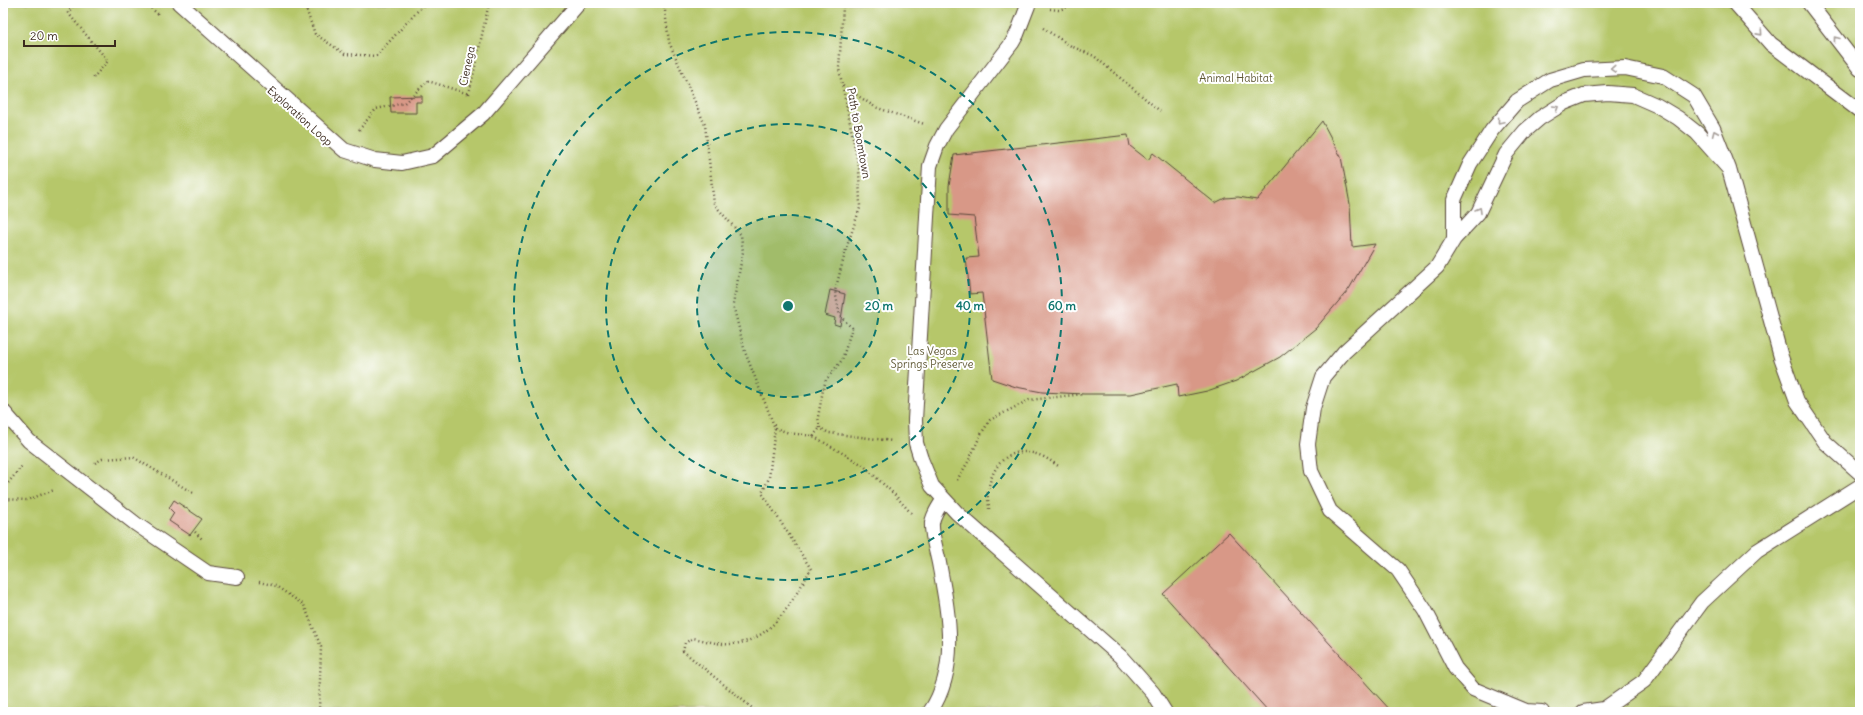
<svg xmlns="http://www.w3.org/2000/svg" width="1863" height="715" font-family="Delius,sans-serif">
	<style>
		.green { fill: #b6c76b; stroke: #787844 }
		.building { fill: #d89887 }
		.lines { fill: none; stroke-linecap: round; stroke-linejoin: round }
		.lane-casing { stroke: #574639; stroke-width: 16 }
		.path { stroke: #574639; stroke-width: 2.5; stroke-dasharray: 1 3; stroke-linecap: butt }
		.lane { stroke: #fff; stroke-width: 14 }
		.oneway { stroke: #a79f9a }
		.ring { fill: none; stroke: #0f766e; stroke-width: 2; stroke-dasharray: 7 5 }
		.labels { text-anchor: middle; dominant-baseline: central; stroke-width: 4; stroke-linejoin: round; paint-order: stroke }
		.street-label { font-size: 11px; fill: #3b2a1e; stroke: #fff }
		.park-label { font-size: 11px; fill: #605935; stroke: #fff }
		.centre { fill: #0f766e; stroke: #fff; stroke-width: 2 }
		.ring-label { font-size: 12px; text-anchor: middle; font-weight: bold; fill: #0f766e; stroke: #fff; stroke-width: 4; stroke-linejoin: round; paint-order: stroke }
	</style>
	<rect width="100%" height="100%" fill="#fff"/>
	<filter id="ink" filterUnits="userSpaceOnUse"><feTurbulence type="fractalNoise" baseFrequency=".025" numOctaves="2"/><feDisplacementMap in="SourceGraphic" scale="8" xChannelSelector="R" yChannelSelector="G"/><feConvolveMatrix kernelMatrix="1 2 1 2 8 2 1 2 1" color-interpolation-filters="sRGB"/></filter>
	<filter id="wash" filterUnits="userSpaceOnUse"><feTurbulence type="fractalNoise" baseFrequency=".012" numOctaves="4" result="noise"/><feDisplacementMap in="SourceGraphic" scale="16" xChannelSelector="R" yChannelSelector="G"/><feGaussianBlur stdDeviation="0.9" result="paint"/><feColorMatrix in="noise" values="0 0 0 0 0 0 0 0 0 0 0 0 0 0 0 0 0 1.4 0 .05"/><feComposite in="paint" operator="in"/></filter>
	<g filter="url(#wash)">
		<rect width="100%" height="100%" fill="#f7e8d3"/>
		<path class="green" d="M3 3H1860V712H3Z"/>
		<g id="blocks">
			<path class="building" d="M422 96V102H416V113H391L390 97Z
				M1322 121 1341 157 1350 204 1352 247 1375 244 1349 289 1316 328 1280 357 1236 381 1207 391 1178 397 1177 384 1131 394H1084L1042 392 1016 387 992 379 982 293 970 294 966 258 979 257 974 217 949 215V186L954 155 1128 135 1130 146 1148 160 1153 153 1215 203 1225 198 1238 197 1257 200Z
				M830 290 845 294 840 326 834 324 835 318 825 315Z
				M174 500 202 519 190 535 169 521 174 513 169 508Z
				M1229 533 1392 712H1269L1163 594Z"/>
		</g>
	</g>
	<g filter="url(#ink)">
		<use href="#blocks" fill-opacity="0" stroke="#574639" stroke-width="1"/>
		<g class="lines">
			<defs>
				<path id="lane" d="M179 3 344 150 375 160 402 163 433 156 483 114 579 3
					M1029 3 1017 34 1012 43 946 129 937 146 930 166 915 420 916 443 921 459 932 486 957 513 1121 657 1153 693 1165 712
					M1735 3 1771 44 1860 111
					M1809 3 1860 69
					M1454 239V200L1470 164 1492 130 1517 101 1550 80 1584 70 1625 68 1663 76 1694 96 1713 128 1729 169 1781 357 1797 401 1825 442 1860 473
					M3 411 29 441 136 524 208 573 237 577
					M930 712C960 667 948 612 939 563 937 552 931 534 932 523 933 515 939 506 944 499
					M1542 712 1526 711 1473 689 1455 668 1425 610 1398 570 1330 511 1311 471 1308 444 1313 408 1323 377 1344 352 1437 267 1454 239 1478 213 1506 154 1525 131 1540 118 1564 103 1584 95 1608 93 1633 95 1658 106 1678 118 1697 133 1729 169
					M1583 712 1604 709 1644 681 1702 602 1757 551 1860 486"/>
			</defs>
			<use href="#lane" class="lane-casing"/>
			<path class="path" d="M75 3 68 13 108 61 93 78
				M145 3 159 15
				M304 3 315 34 345 54 376 56 425 3
				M664 3 669 42 705 125 714 204 741 235 743 252 733 305 745 352 775 428 769 478 762 493 811 569C791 603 770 647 723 644 713 643 703 640 693 638L685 643 683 651 757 712
				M841 3 843 7 839 69 859 168 860 208 847 246 835 291 840 316 852 328 842 360 826 380 823 390 818 417 820 428 829 433 893 441
				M1050 9 1059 10 1078 3
				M1043 28 1071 46 1094 56 1160 111
				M843 86 875 107 924 124
				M469 94 489 3
				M359 130 376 109 404 103 428 81 469 94
				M775 428 789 433 813 436 863 465 894 494 911 513
				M813 436 820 428
				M95 463 102 459 133 457 193 493
				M957 480 968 462 981 434 990 420 1029 400 1084 394
				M3 489 23 465
				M3 496 5 499 27 500 54 490
				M989 509C989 504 987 497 988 491 993 460 1014 443 1044 457 1050 460 1055 464 1060 467
				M195 532 202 539
				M259 582 276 586 304 605 321 647 319 712"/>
			<use href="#lane" class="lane"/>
		</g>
		<defs><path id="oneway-chevron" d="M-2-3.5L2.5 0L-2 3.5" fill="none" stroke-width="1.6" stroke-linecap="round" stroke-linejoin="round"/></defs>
		<g class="oneway">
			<use href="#oneway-chevron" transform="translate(1760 33) rotate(48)"/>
			<use href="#oneway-chevron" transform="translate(1836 39) rotate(-128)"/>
			<use href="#oneway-chevron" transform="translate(1613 69) rotate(177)"/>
			<use href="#oneway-chevron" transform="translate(1556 108) rotate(-31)"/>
			<use href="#oneway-chevron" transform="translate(1500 121) rotate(130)"/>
			<use href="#oneway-chevron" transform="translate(1715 133) rotate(-113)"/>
			<use href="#oneway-chevron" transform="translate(1479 210) rotate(-60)"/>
		</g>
	</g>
	<circle cx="788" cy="306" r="91" fill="#0f766e" fill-opacity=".12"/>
	<g class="ring">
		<circle cx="788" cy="306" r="91"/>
		<circle cx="788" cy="306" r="182"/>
		<circle cx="788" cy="306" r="274"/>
	</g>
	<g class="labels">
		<g class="street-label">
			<text transform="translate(467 66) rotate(-78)">Cienega</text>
			<text transform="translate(300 116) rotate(42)">Exploration Loop</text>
			<text transform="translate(859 133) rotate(80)">Path to Boomtown</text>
		</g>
		<g class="park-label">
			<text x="1236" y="78">Animal Habitat</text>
			<text x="932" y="351">Las Vegas<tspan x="932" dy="13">Springs Preserve</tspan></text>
		</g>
	</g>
	<circle cx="788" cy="306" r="6" class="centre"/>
	<g class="ring-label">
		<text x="879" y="310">20 m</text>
		<text x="970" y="310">40 m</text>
		<text x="1062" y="310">60 m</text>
	</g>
	<rect width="1863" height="715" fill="none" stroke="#fff" stroke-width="16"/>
	<path d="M24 40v6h91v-6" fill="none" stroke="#3b2a1e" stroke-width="2"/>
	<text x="30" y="40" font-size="12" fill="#3b2a1e" stroke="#ffffff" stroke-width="3" paint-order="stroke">20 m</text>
</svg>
